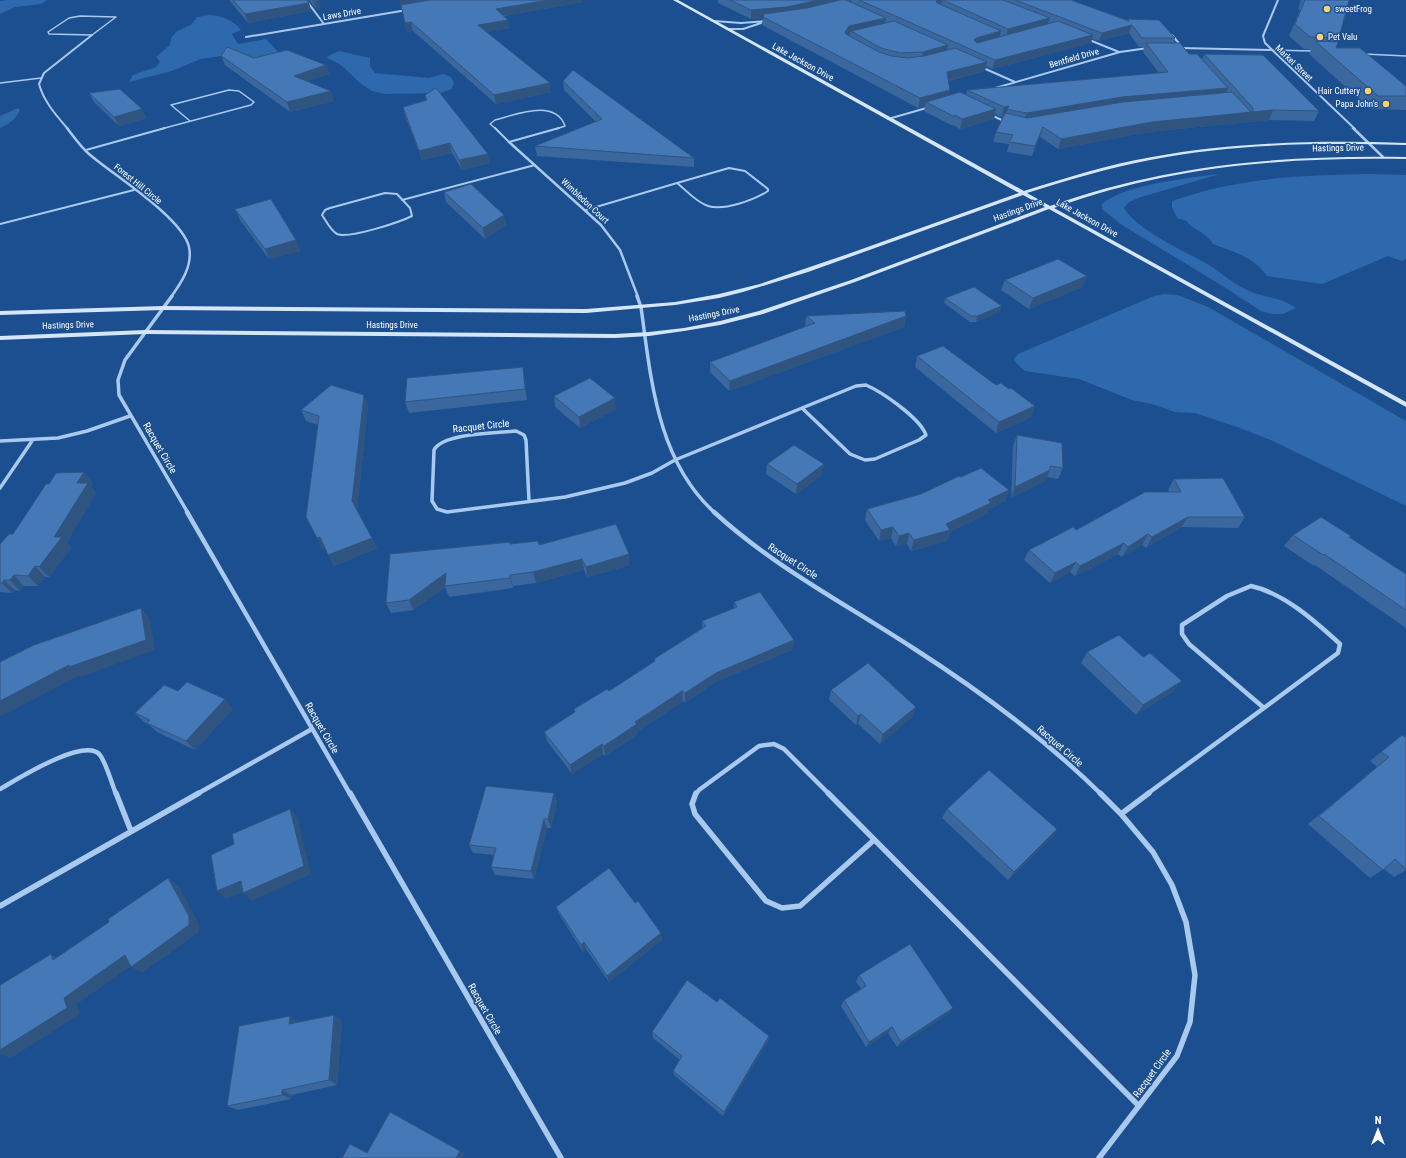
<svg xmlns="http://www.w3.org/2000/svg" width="1406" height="1158" font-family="'Roboto Condensed',sans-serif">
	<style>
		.green { fill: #2e69ad }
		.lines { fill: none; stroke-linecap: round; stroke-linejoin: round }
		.lane-far1 { stroke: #a9c9ee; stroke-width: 1.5 }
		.lane { stroke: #a9c9ee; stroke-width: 2 }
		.street-far4 { stroke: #a9c9ee; stroke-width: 2 }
		.street-far3 { stroke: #a9c9ee; stroke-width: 2.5 }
		.street-far2 { stroke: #a9c9ee; stroke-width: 3.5 }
		.street-far1 { stroke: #a9c9ee; stroke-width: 4.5 }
		.street { stroke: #a9c9ee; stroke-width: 5.5 }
		.secondary { fill: #d6e6fa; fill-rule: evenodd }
		.wall { fill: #3a679d; fill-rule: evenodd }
		.shaded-wall { fill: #305480 }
		.building { fill: #4478b7; stroke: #305480 }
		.poi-dot { fill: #ffd166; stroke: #1b4f8f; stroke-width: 1.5 }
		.labels { text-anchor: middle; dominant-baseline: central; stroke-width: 3; stroke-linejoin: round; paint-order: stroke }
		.far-poi-label { font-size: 9px; fill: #fff; stroke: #1b4f8f; text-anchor: start }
		.far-street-label { font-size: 9px; fill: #fff; stroke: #1b4f8f }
		.street-label { font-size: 10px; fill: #fff; stroke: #1b4f8f }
	</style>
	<rect width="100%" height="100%" fill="#1b4f8f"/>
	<path class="green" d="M8 0H47L41 4 15 7 0 14V1Z
		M210 15C222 16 233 20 241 30L232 34 238 44 266 39 279 53 301 66 227 55 201 59 172 71 129 82 133 75 156 67 160 62 156 57 170 45 171 38 177 31 191 25 197 17Z
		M339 51 370 58V66L375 73 429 78 443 74 451 77 454 83 452 89 440 93 384 94 372 91 360 83 341 65 326 57Z
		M18 108 20 110C15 120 9 124 0 128V116Z
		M1220 174 1141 197 1129 202 1124 208C1137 230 1182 250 1204 262 1219 270 1230 282 1245 289 1264 299 1277 295 1296 308L1283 314H1271L1261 311 1221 285 1122 225 1102 209V204C1125 184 1189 178 1220 174Z
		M1368 174 1406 175V259L1402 261 1388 256 1322 284 1267 276C1254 257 1234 252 1213 244 1206 231 1191 230 1187 221L1177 218 1172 207V201C1236 178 1301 175 1368 174Z
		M1164 294 1178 295 1208 307 1406 421V506L1273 441 1237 427 1195 413 1175 412 1152 404 1132 400 1079 379 1025 371 1017 364 1014 359 1018 354 1154 296Z"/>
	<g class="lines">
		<path class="lane-far1" d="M80 16 116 17 92 35 49 34 48 32 69 18Z
			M1270 50 1312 51
			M1364 54 1406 56
			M0 83 41 78
			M161 129 251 105 254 102 239 91 229 90 171 105 190 121
			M496 129 490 124 495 120C515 115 555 98 565 126L556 129"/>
		<path class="lane" d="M495 128 509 142 559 128
			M86 150 165 128
			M729 168 745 171 768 189V191C754 200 724 211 708 206 696 202 687 191 677 183Z
			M385 193 397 194 410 208 412 216C400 222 349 239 337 234 331 231 326 221 322 215L325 210 330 208Z
			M402 200 535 165
			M586 210 677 183
			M0 224 134 190"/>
		<path class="street-far4" d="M306 0 324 24
			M1278 0 1263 36 1265 43 1355 129
			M714 21 741 23 767 21
			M729 29H743L761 23
			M1172 35 1182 47
			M246 37 407 10
			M1087 39 1119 52
			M1180 48 1270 50
			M981 67 1015 82
			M992 89 1120 52 1148 48
			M991 115 1006 122
			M888 119 930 107
			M68 129C56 115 44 102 39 84L44 73 92 35"/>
		<path class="street-far3" d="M67 128C74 137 81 147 89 154 113 175 182 217 189 247 193 266 181 283 171 297
			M1353 128 1383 157
			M509 142 601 225 620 250 638 297"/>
		<path class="street-far2" d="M172 296 125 360 118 380 119 395 188 513
			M637 296 641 307C651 379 657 461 715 513
			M866 385C882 392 920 418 926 435L919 440 875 459 865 460 850 454 802 408 856 386Z
			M0 441 58 438 87 431 130 416
			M0 488 32 441
			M529 501 526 440 524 435 516 431C497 433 443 433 434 450L432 501 437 509 447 512 565 497 625 483 652 473 675 460 802 408"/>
		<path class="street-far1" d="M187 512 350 794
			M714 512C774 567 846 604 913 648 980 691 1044 738 1101 794
			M1251 586C1284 593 1316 622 1340 644L1338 653 1264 708 1189 644 1182 634V625L1227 596Z
			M0 789C16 780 85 736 100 755 106 763 112 784 116 794
			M197 794 312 729
			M696 794 699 790 759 746 774 744 784 749 829 794
			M1147 794 1264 708"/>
		<path class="street" d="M116 793 131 831
			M350 793 561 1158
			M696 793 692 804 695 814 766 901 782 908 800 906 874 840
			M828 793 1139 1106
			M1121 814 1149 793
			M0 906 199 793
			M1099 1158 1177 1056 1190 1022 1195 975 1186 922 1172 885 1153 852 1121 814 1100 793"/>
		<path class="secondary" d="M673 0H678L1024 191C1066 178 1109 164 1152 157 1236 142 1321 140 1406 143V145C1321 143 1234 143 1150 160 1108 168 1068 180 1027 193L1050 206C1168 164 1282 155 1406 157V159C1283 157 1170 166 1054 208L1406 402V407L1049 209 855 282 763 314 720 325 684 331 649 336 615 338 145 334 0 340V336L145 330 615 334 649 332 684 328 720 321 759 311 851 280 1045 207 1023 195 808 272 743 292 719 298 675 305 586 313 163 310 0 315V311L163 306 586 309 675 302 719 294 760 284 848 254 1019 193Z"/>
	</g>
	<path class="wall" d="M229 0H307L309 3 311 11 248 23Z
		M309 0H319L320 10H317Z
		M400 0H583V2L504 16 509 28 487 32 551 92 496 104 413 31 407 32Z
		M718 0H837L836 1 839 0H838H850L848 1 850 2 851 0H1071L1127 21 1128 19 1175 38 1174 43 1189 54 1202 59 1204 54 1319 111 1314 121 1269 120 1148 132 1058 149 1040 137 1032 156 1007 152 1009 144 993 142 996 132 1003 116 1001 117 995 114 994 119 960 129 953 125V126L924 111 925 106 918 108 762 25 763 18 751 19 718 3ZM1129 33 1139 47H1144L1143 52 1159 73 967 90 966 95H949L950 90 948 81 985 71 986 66 992 69 1091 43 1092 39 1099 41Z
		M1301 0H1349L1339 38 1337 42 1336 48 1406 86V110L1370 109 1309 54 1311 50 1304 49 1289 36 1300 10 1298 9Z
		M221 56 254 58 326 65 329 74 307 81 334 101 290 112 225 65Z
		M563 81 694 158V167L537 156 535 146 596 122 564 90Z
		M89 93 147 118 119 126 94 102Z
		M425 95 490 163 462 170 452 153 422 160 405 116 403 107 426 100Z
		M444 192 506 225 485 239 446 202Z
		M235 209 296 240 300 251 269 259 240 220Z
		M1087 276 1082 287 1029 309 1001 290 1005 280Z
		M945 298 1001 311 976 322H970L944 303Z
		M806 316H906L904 327 729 391 710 372V362L805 327Z
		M917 356 996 385 1009 389 1035 406 1031 417 996 433 915 367Z
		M525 378 527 400 409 413 405 402Z
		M554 396 616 409 580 428 555 407Z
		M368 406 357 510 377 548 334 566 325 548 322 549 317 538 318 425 306 421 301 410Z
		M1017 435 1063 468 1058 479 1047 477 1045 481 1011 498 1013 446Z
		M767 464H824L822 475 796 494 766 474Z
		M961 477 1009 490 1005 501 989 509 987 514 950 532 947 541 911 551 907 544 896 546 891 538 879 541 865 520 867 509 921 494Z
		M1174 479 1245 517 1238 528 1181 527 1146 548 1142 545 1122 557 1118 554 1075 576 1070 572 1050 583 1024 560 1029 550 1169 492 1168 490Z
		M93 483 91 486 96 493 67 542 71 548 49 577H45L38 586H24L20 591 15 590 12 593 0 592V544Z
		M1293 535 1351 536 1350 538 1406 574V628L1315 565 1314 566 1284 546Z
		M538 541 539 545 630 565 587 577 584 570 536 583 513 586V588L449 597 445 587 413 610 391 613 386 603 510 542V544Z
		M734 602 794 640 792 650 715 682 685 703 683 701 638 731V734L605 756 603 754 572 774 547 741 544 732 575 713 574 709 609 691 654 662V659L702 628V621L734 609Z
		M1087 652 1174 691 1136 715 1081 663Z
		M831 690 916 707 912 717 880 744 858 724 856 725 829 700Z
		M178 691 233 709 195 750 157 732 149 725 145 723 135 713Z
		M1402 735 1404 737 1406 735V870L1394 877 1384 869 1370 878 1308 824 1377 767 1370 761Z
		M554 793 557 802 551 828H547L534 879 495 875 491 867 494 855 473 853 469 845Z
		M947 809 1057 829 1051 838 1008 880 942 818Z
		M635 903 661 933 662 940 609 982 586 949 583 952 559 914 556 907Z
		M859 975 948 1014 897 1047 888 1033 866 1047 841 1006 844 1000 861 989 856 982Z
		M717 1002 769 1036 768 1041 723 1116 674 1075 673 1071 680 1060 653 1038 652 1032Z
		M334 1015 342 1021 337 1085 292 1095 291 1099 238 1110 227 1106 299 1022Z"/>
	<path class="shaded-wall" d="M317 0H319L320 10H317L314 2Z
		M400 0H454L401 8Z
		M549 0H583V2L497 17 496 9Z
		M818 0H837L836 4 763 17V18L751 19V10Z
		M936 0H943L942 3 938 4Z
		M309 3 311 11 248 23 245 14Z
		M886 18 885 26 851 31 850 34 848 35 844 40 845 32 849 26Z
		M1050 18 1047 26 1006 38 1008 29Z
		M508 20 509 28 480 34 478 25Z
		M411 22 413 31 407 32 405 23Z
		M1132 25 1129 33 1099 41 1102 33Z
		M1001 31 999 40 974 47V40L976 38Z
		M1093 35 1091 43 992 69 995 60Z
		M948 45 946 54 922 61 923 52Z
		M987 62 985 71 945 81 947 72Z
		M326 65 329 74 297 85 294 76Z
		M550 83 551 92 496 104 494 95Z
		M1228 88 1224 97 1024 122 1027 113 1122 97Z
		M950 90 948 99 926 102 925 106 918 108 920 98Z
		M331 91 334 101 290 112 287 102Z
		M1009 106 1005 115 1001 117 1004 107Z
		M142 109 147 118 119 126 114 117Z
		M996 109 994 119 960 129 962 119Z
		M1273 110 1269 120 1148 132 1058 149 1061 139 1152 122Z
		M1043 127 1040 137 1032 156 1035 146Z
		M450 143 452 153 422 160 419 151Z
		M488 154 490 163 462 170 459 160Z
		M504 215 506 225 485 239 483 228Z
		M296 240 300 251 269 259 265 249Z
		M1087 276 1082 287 1029 309 1033 298Z
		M1002 306 1001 311 976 322 977 316Z
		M906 316 904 327 729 391 730 381Z
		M523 367 525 378 527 400 525 389Z
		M364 395 368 406 357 511 352 501Z
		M615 398 616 409 580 428 579 417Z
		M1035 406 1031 417 996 433 999 422Z
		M824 464 822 475 796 494 797 484Z
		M1050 470 1045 481 1011 498 1015 487Z
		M84 472 93 483 91 486 96 493 67 542 71 548 49 577 39 567 54 537 77 483Z
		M1009 490 1005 501 989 509 987 514 950 532 947 541 911 551 914 540 946 524 988 500Z
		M1188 517 1181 527 1146 548 1152 537Z
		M893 527 891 538 879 541 881 530Z
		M909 533 907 544 896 546 899 536Z
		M1148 534 1142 545 1122 557 1128 547Z
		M320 537 325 548 322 549 317 538Z
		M372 538 377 548 334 566 328 555Z
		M1124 543 1118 554 1075 576 1080 566Z
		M629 554 630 565 587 577 586 567Z
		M582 559 584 570 536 583 533 572Z
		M1076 562 1070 572 1050 583 1055 573Z
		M35 566 45 577 38 586 28 576Z
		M446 573 445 587 413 610 409 600Z
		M14 575 24 586 20 591 10 580Z
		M510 575 513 586V588L510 578Z
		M4 580 15 590 12 593 2 583Z
		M141 608 150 619 155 650 80 677 78 676 2 716 0 715V701Z
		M794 640 792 650 715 682 685 703V693L716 673Z
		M1182 681 1174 691 1136 715 1143 705Z
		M682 691 683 701 638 731V734L605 756 604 746 635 722Z
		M225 699 233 709 195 750 186 741Z
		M916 707 912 717 880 744 883 734Z
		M861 714 858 724 856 725 858 716Z
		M602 744 603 754 572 774 570 765Z
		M554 793 557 802 551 828 548 819Z
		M290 809 298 818 311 874 252 901 243 893Z
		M544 819 547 828 534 879 531 871Z
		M1057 829 1051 838 1008 880 1014 872Z
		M168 878 179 886 199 924V932L142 973 131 967Z
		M241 881 250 889 226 899 217 891Z
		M661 933 662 940 609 982 607 976Z
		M584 942 586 949 583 952 581 945Z
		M51 954 64 961 53 960Z
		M125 955 137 962 77 1004 80 1014 11 1058 0 1054V1050L64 998Z
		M953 1008 948 1014 897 1047 901 1042Z
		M334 1015 342 1021 337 1085 329 1080Z
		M290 1016 299 1022 298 1030 289 1024Z
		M892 1027 888 1033 866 1047 869 1042Z
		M769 1036 768 1041 723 1116 724 1112Z
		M282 1090 292 1095 291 1099 282 1095Z
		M350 1144 358 1147 375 1156 367 1153Z
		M460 1151 465 1154 463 1158H456Z"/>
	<path class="building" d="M233 0H307L309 3 245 14Z
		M313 0H317L318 1 314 2Z
		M429 0H549L496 9 508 20 478 25 550 83 494 95 411 22 405 23 401 5Z
		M730 0H818L787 7 751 10Z
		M840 0H846L886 18 849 26 845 32 846 34 879 52 891 56 908 58 924 56 955 48 987 62 947 72 950 90 920 98 763 17 764 14 807 8Z
		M859 0H936L937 3 1001 31 976 38 974 40 977 43 1058 21 1093 35 995 60Z
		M943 0H1003L1050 18 1008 29Z
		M1015 0H1071L1129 21 1128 19 1159 20 1175 38H1142L1132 25 1102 33Z
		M1305 0H1349L1339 38 1310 37 1295 24Z
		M894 21 948 45 923 52 900 53 881 48 851 31Z
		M1315 41 1338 42 1336 48H1360L1406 86V96H1378Z
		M1146 43H1180L1189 54H1197L1228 88 1122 97 1027 113 1010 110 1007 109 1009 106 1004 107 967 90 1168 72Z
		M227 47 254 58 287 50 326 65 294 76 331 91 287 102 221 56Z
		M1204 54 1263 55 1319 111 1273 110 1152 122 1061 139 1043 127 1035 146 1009 142 1013 135 996 132 1005 113 1027 118 1123 102 1232 92 1250 111 1253 112V108Z
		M573 70 694 158 535 146 602 119 563 81Z
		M436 88 488 154 459 160 450 143 419 151 403 107 427 100 425 95Z
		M120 89 142 109 114 117 89 93Z
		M960 92 996 109 962 119 955 115V117L926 102Z
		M471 184 504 215 483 228 444 192Z
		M271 199 296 240 265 249 235 209Z
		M1058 259 1087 276 1033 298 1005 280Z
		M974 287 1002 306 977 316H971L945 298Z
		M905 311 906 316 730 381 710 362 815 323 806 316Z
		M943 346 996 385 1001 383 1009 389 1011 388 1035 406 999 422 917 356Z
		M523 367 525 389 405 402 407 378Z
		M590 378 615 398 579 417 554 396Z
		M331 385 364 395 352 501 372 538 328 555 320 537 317 538 306 517 319 416 301 410Z
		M1017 435 1062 443 1063 468 1050 466V470L1015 487Z
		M794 445 824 464 797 484 767 464Z
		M981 468 1009 490 988 500 991 503 946 524 950 530 914 540 909 533 899 536 893 527 881 530 867 509 921 494 959 476 961 477Z
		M84 472 77 483H88L54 537H62L39 567 35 566 28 576 14 575 10 580H4L2 583H0V544L9 534H13L46 484H49L56 473Z
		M1223 478 1245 517H1188L1152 537 1148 534 1128 547 1124 543 1080 566 1076 562 1055 573 1029 550 1073 527 1076 530 1145 492H1181L1174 479Z
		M1321 517 1351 536 1349 537 1406 574V610L1324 554 1323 555 1293 535Z
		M616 524 629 554 586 567 582 559 533 572 510 575V578L445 586 446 573 409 600 386 603 390 554 510 542V544L538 541 539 545Z
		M760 592 794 640 716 673 685 693 682 691 635 722 637 724 604 746 602 744 570 765 544 732 575 712 574 709 607 689 609 691 655 661 654 659 706 626 702 621 737 607 734 602Z
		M141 608 146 640 69 667V665L0 701V662L34 645Z
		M1119 635 1143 657 1150 653 1182 681 1143 705 1087 652Z
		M868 663 916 707 883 734 861 714 858 716 831 690Z
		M187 682 225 699 186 741 147 723 150 720 135 713 164 685 178 691Z
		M1402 735 1404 737 1406 736V869L1395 859 1383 870 1319 816 1389 757 1381 752Z
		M989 770 1057 829 1014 872 947 809Z
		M486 786 554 793 548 819H544L531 871 491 867 496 848 469 845Z
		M290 809 304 866 243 893 241 881 217 891 211 855 234 844 232 834Z
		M609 868 635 903 638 901 661 933 607 976 584 942 581 945 556 907Z
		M168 878 189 916V925L131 967 125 955 64 998 67 1008 0 1050V985L51 954 53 960 109 922 108 919Z
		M910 944 953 1008 901 1042 892 1027 869 1042 844 1000 866 986 859 975Z
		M687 980 717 1002 720 998 769 1036 724 1112 673 1071 682 1056 652 1032Z
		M334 1015 329 1080 282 1090V1095L227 1106 239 1026 290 1016 289 1024Z
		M390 1112 460 1151 456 1158H342L350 1144 367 1153Z"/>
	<g class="poi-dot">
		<circle cx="1327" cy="9" r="4"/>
		<circle cx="1320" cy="37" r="4"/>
		<circle cx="1368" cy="91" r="4"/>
		<circle cx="1386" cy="104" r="4"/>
	</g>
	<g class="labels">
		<g class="far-poi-label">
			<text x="1335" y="9">sweetFrog</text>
			<text x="1328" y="37">Pet Valu</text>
			<text x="1360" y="91" text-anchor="end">Hair Cuttery</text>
			<text x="1378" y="104" text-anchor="end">Papa John's</text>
		</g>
		<g class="far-street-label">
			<text transform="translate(342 14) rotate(-10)">Laws Drive</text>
			<text transform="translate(1074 58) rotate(-16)">Bentfield Drive</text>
			<text transform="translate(803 62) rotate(29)">Lake Jackson Drive</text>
			<text transform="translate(1294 63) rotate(44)">Market Street</text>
			<text transform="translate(1338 148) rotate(-1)">Hastings Drive</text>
			<text transform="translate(138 184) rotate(39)">Forest Hill Circle</text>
			<text transform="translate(585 201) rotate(43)">Wimbledon Court</text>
			<text transform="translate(1018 210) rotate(-20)">Hastings Drive</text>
			<text transform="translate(1087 218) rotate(29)">Lake Jackson Drive</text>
			<text transform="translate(714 314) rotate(-11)">Hastings Drive</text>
			<text transform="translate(68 325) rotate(-2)">Hastings Drive</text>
			<text x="392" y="325">Hastings Drive</text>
		</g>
		<g class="street-label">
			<text transform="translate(481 426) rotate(-6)">Racquet Circle</text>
			<text transform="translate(160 448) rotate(60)">Racquet Circle</text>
			<text transform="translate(793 561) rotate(33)">Racquet Circle</text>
			<text transform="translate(322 728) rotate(60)">Racquet Circle</text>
			<text transform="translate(1060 746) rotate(41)">Racquet Circle</text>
			<text transform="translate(485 1009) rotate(60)">Racquet Circle</text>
			<text transform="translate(1152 1073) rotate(-54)">Racquet Circle</text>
		</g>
	</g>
	<g transform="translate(1378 1130)" stroke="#1b4f8f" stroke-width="3" paint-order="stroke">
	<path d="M0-3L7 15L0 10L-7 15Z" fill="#ffffff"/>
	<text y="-6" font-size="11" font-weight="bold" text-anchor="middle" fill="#ffffff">N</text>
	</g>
</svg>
